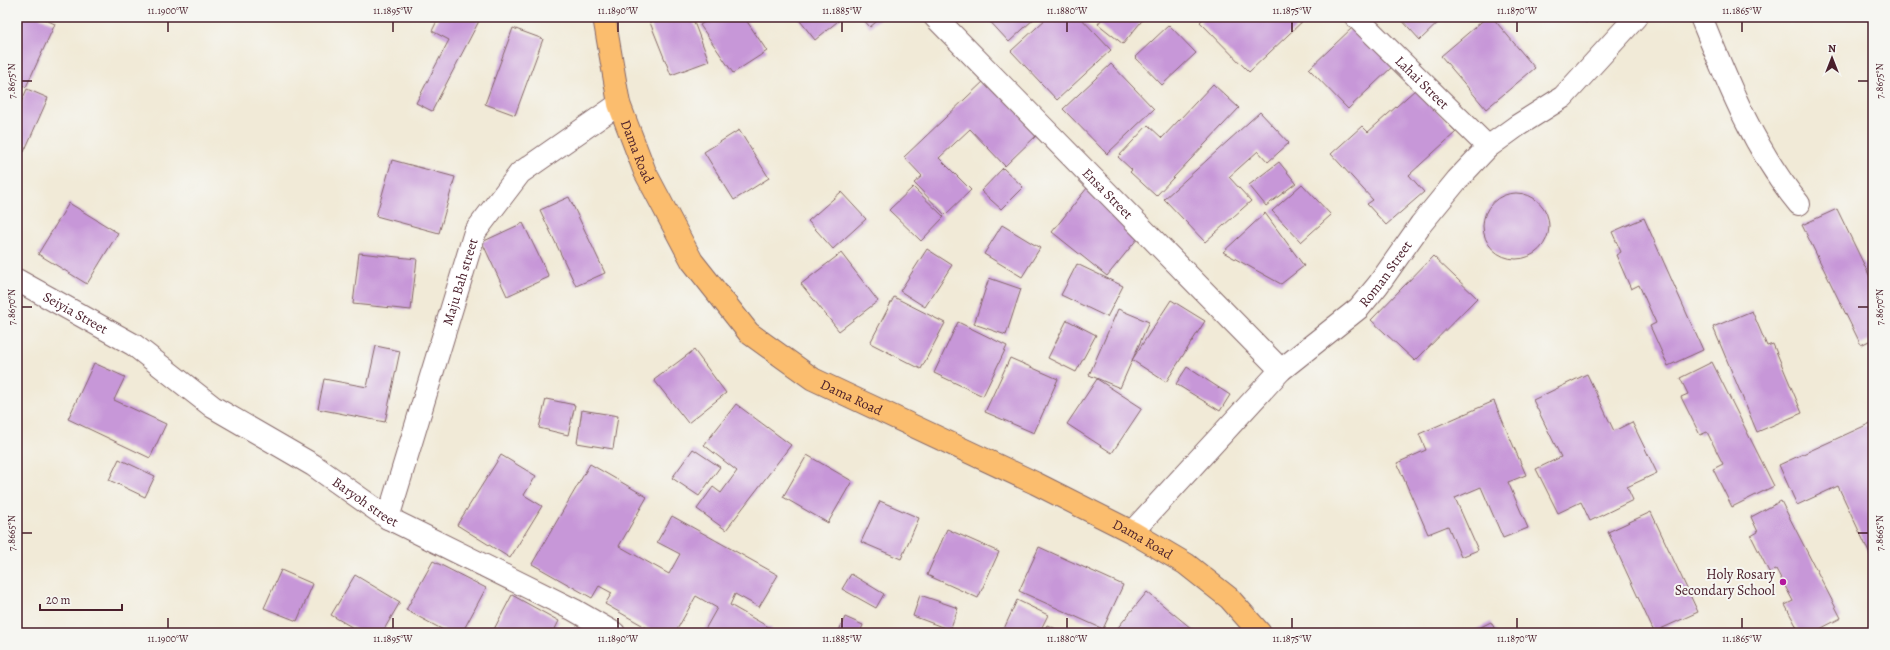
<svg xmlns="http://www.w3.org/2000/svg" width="1890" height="650" font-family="Alegreya,serif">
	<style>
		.building { fill: #c797d8 }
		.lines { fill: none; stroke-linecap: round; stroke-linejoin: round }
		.street-casing { stroke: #846667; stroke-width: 24 }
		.highway-casing { stroke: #846667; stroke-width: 24 }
		.street { stroke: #fff; stroke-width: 22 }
		.highway { stroke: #fbbd6e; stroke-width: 22 }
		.ticks { fill: none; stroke: #4a1f2b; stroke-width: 1.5 }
		.poi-dot { fill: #b5179e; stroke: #f6f6f2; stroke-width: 1.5 }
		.labels { text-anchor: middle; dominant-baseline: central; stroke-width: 4; stroke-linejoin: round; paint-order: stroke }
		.street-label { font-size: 14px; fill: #4a1f2b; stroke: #f6f6f2 }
		.poi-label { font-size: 14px; fill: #4a1f2b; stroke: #f6f6f2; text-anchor: end }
		.neatline { fill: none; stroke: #4a1f2b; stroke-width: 1.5 }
		.ticks-label { font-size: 10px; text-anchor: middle; fill: #4a1f2b }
	</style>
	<rect width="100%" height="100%" fill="#f6f6f2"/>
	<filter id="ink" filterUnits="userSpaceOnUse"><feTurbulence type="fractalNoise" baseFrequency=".025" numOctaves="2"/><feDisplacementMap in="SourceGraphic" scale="8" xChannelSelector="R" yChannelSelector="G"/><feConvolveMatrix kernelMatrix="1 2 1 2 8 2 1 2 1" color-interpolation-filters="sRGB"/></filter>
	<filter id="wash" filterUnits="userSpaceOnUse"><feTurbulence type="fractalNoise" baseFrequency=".012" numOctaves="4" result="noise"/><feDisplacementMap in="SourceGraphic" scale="16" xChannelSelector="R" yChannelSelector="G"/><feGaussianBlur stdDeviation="0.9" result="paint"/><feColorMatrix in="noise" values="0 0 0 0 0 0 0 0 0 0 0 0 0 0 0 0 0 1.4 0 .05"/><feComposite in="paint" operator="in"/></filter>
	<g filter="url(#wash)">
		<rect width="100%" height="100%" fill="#f1ead7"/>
		<g id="blocks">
			<path class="building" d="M17 17H39L55 24 26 87 17 83Z
				M439 17H470L479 21 432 111 416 103 449 40 432 31Z
				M658 17H692L709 61 671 75 649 20Z
				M712 17H744L767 51 733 73 700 25Z
				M797 17H843L815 40Z
				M861 17H882L870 27Z
				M986 17H1036L1009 42Z
				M1048 17H1080L1111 50 1057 100 1011 51Z
				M1103 17H1145L1123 44 1098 24Z
				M1205 17H1307L1249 72 1200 22Z
				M1399 17H1444L1420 40Z
				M1487 17H1492L1535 68 1486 109 1441 56Z
				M1580 17H1592L1586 23Z
				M1169 25 1196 53 1162 85 1135 57Z
				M1354 26 1393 66 1348 109 1309 69Z
				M513 28 543 39 515 115 485 104Z
				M1111 64 1154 109 1107 154 1063 109Z
				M986 79 1039 133 1005 166 970 129 939 158 971 190 945 215 914 183 922 176 904 157Z
				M1213 84 1239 108 1156 196 1130 172 1132 170 1118 157 1148 125 1162 138Z
				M27 89 48 98 24 152 17 149V111Z
				M1416 89 1456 132 1409 175 1424 192 1386 225 1367 204 1373 200 1331 154 1362 126 1368 132Z
				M1260 112 1289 143 1268 162 1258 151 1229 177 1251 201 1205 242 1164 199Z
				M739 130 769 178 734 200 704 152Z
				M392 160 455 177 439 233 376 216Z
				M1279 162 1296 183 1266 206 1249 185Z
				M1003 168 1023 187 1001 209 981 191Z
				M1302 184 1331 215 1301 242 1272 211Z
				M913 187 944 217 921 241 889 210Z
				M1087 188 1142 233 1107 276 1052 232Z
				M841 192 866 219 833 249 808 221Z
				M1483 226a33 33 0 1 1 66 0a33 33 0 1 1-66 0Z
				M569 197 605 273 576 286 540 210Z
				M69 203 118 233 87 284 38 254Z
				M1837 209 1873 283V339L1861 345 1802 225Z
				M1265 213 1304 266 1281 284 1223 252Z
				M1644 218 1703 350 1668 366 1650 326 1656 323 1639 285 1631 289 1616 255 1621 252 1612 232Z
				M523 223 549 277 507 296 482 242Z
				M1002 225 1040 248 1022 277 984 254Z
				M927 249 952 265 925 307 900 291Z
				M359 253 417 259 411 310 353 304Z
				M841 253 878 301 839 331 801 284Z
				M1433 256 1477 298 1415 361 1371 320Z
				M1077 264 1123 286 1107 317 1061 295Z
				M989 278 1021 289 1006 335 974 324Z
				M894 297 945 323 921 369 870 343Z
				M1171 300 1205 321 1166 382 1132 360Z
				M1118 309 1149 322 1120 388 1089 375Z
				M1752 311 1767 346 1773 344 1802 413 1757 432 1713 327Z
				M1067 320 1096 335 1076 372 1048 358Z
				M958 322 1007 346 983 396 934 373Z
				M376 346 400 351 385 422 318 409 324 379 367 387Z
				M694 350 726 393 688 423 654 380Z
				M1010 358 1058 379 1034 433 985 412Z
				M1712 362 1774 486 1732 507 1713 469 1723 464 1707 432 1700 435 1681 397 1688 394 1680 378Z
				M94 363 125 377 114 400 166 424 150 458 68 419Z
				M1187 367 1230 395 1220 411 1176 384Z
				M1587 374 1614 431 1632 422 1657 473 1627 487 1633 500 1590 521 1581 502 1558 513 1536 469 1561 457 1533 400Z
				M1097 379 1142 408 1112 453 1067 424Z
				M546 399 575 405 568 435 539 428Z
				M1494 401 1526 475 1508 482 1528 528 1503 538 1481 487 1455 498 1478 550 1461 557 1448 526 1428 534 1397 463 1426 450 1419 434Z
				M736 404 791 445 726 530 697 509 713 487 721 493 737 471 704 445Z
				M582 410 618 416 613 449 577 443Z
				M1873 422V561L1838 486 1797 505 1779 465Z
				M693 449 720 467 699 496 672 478Z
				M501 455 536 476 524 495 542 506 510 558 457 525Z
				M807 455 852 481 828 523 783 497Z
				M119 459 155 476 145 497 109 480Z
				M590 464 647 497 619 546 669 574 680 554 657 542 672 516 778 575 759 607 735 594 730 605 772 629 770 633H703L717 608 696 596 675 633H656L605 604 612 593 599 586 592 598 532 564Z
				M880 501 919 518 901 559 861 542Z
				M1781 501 1841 618 1812 633H1800L1785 605 1793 601 1776 569 1769 572 1751 536 1758 532 1751 517Z
				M1651 512 1698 612 1654 632 1608 532Z
				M947 529 999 552 978 598 927 575Z
				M1039 547 1123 585 1103 629 1019 591Z
				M433 561 486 588 462 633H449L406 610Z
				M281 570 313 584 297 621 264 608Z
				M851 574 884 594 876 608 842 589Z
				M355 575 400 602 382 633H362L331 615Z
				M1147 592 1197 633H1118L1115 631Z
				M512 595 559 621 553 633H492Z
				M920 595 958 608 950 630 913 616Z
				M1017 600 1048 615 1039 633H1007L1003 631Z
				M845 617 863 625 860 633H838Z
				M1491 622 1497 633H1469Z
				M1047 625 1066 633H1043Z"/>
		</g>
	</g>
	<g filter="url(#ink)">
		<use href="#blocks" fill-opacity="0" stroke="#846667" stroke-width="1"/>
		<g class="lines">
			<defs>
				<g id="street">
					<path id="s1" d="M935 17 1281 370"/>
					<path id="s2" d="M1356 17 1488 147"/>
					<path d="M1701 17C1727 81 1754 150 1799 204"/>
					<path id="s3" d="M17 280 134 345 213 407 313 465 388 518 574 610 614 633"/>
					<path id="s4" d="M388 518 475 232 520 173 619 104"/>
					<path id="s5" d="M1132 532 1281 370 1359 308 1378 285 1421 224 1457 180 1488 147 1517 126 1563 97 1636 17"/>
				</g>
				<g id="highway">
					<path id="s6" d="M604 17 619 104 645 172 692 261 749 333 813 379 1035 483 1132 532 1186 564 1229 598 1260 633"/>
				</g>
			</defs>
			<use href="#street" class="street-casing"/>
			<use href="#highway" class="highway-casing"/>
			<use href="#street" class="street"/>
			<use href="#highway" class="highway"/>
		</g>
	</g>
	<path class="ticks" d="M168 22V32M393 22V32M618 22V32M842 22V32M1067 22V32M1292 22V32M1517 22V32M1742 22V32M22 81H32M1858 81H1868M22 307H32M1858 307H1868M22 533H32M1858 533H1868M168 618V628M393 618V628M618 618V628M842 618V628M1067 618V628M1292 618V628M1517 618V628M1742 618V628"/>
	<circle class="poi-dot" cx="1783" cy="582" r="4"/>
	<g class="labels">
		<g class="street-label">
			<text stroke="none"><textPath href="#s2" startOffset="93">Lahai Street</textPath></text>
			<text stroke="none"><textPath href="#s6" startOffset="139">Dama Road</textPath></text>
			<text stroke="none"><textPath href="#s1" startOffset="247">Ensa Street</textPath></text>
			<text stroke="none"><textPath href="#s5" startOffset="363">Roman Street</textPath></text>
			<text stroke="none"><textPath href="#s4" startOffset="247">Maju Bah street</textPath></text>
			<text stroke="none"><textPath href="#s3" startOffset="67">Seiyia Street</textPath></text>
			<text stroke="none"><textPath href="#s6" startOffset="475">Dama Road</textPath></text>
			<text stroke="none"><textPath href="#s3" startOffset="414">Baryoh street</textPath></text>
			<text stroke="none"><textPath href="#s6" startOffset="799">Dama Road</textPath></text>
		</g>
		<g class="poi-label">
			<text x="1775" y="574">Holy Rosary<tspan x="1775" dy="16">Secondary School</tspan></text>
		</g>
	</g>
	<rect width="1890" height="650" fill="none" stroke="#f6f6f2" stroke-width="44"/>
	<g transform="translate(1832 58)" stroke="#f6f6f2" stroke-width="3" paint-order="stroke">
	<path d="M0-3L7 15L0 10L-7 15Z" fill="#4a1f2b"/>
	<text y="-6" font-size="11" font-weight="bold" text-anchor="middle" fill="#4a1f2b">N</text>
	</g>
	<path d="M40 604v6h82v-6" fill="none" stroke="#4a1f2b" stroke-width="2"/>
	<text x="46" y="604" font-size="12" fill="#4a1f2b" stroke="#f6f6f2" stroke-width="3" paint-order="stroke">20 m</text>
	<rect x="22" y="22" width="1846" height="606" class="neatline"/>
	<g class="ticks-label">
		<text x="168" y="14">11.1900°W</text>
		<text x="393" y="14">11.1895°W</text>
		<text x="618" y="14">11.1890°W</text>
		<text x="842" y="14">11.1885°W</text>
		<text x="1067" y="14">11.1880°W</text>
		<text x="1292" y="14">11.1875°W</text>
		<text x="1517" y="14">11.1870°W</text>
		<text x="1742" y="14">11.1865°W</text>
		<text transform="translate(11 81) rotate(-90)" y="4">7.8675°N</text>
		<text transform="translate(1879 81) rotate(-90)" y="4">7.8675°N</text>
		<text transform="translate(11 307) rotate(-90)" y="4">7.8670°N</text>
		<text transform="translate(1879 307) rotate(-90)" y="4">7.8670°N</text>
		<text transform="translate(11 533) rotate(-90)" y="4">7.8665°N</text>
		<text transform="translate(1879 533) rotate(-90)" y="4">7.8665°N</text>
		<text x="168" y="642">11.1900°W</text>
		<text x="393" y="642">11.1895°W</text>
		<text x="618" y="642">11.1890°W</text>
		<text x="842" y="642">11.1885°W</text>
		<text x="1067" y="642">11.1880°W</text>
		<text x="1292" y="642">11.1875°W</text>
		<text x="1517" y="642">11.1870°W</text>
		<text x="1742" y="642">11.1865°W</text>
	</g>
</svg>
